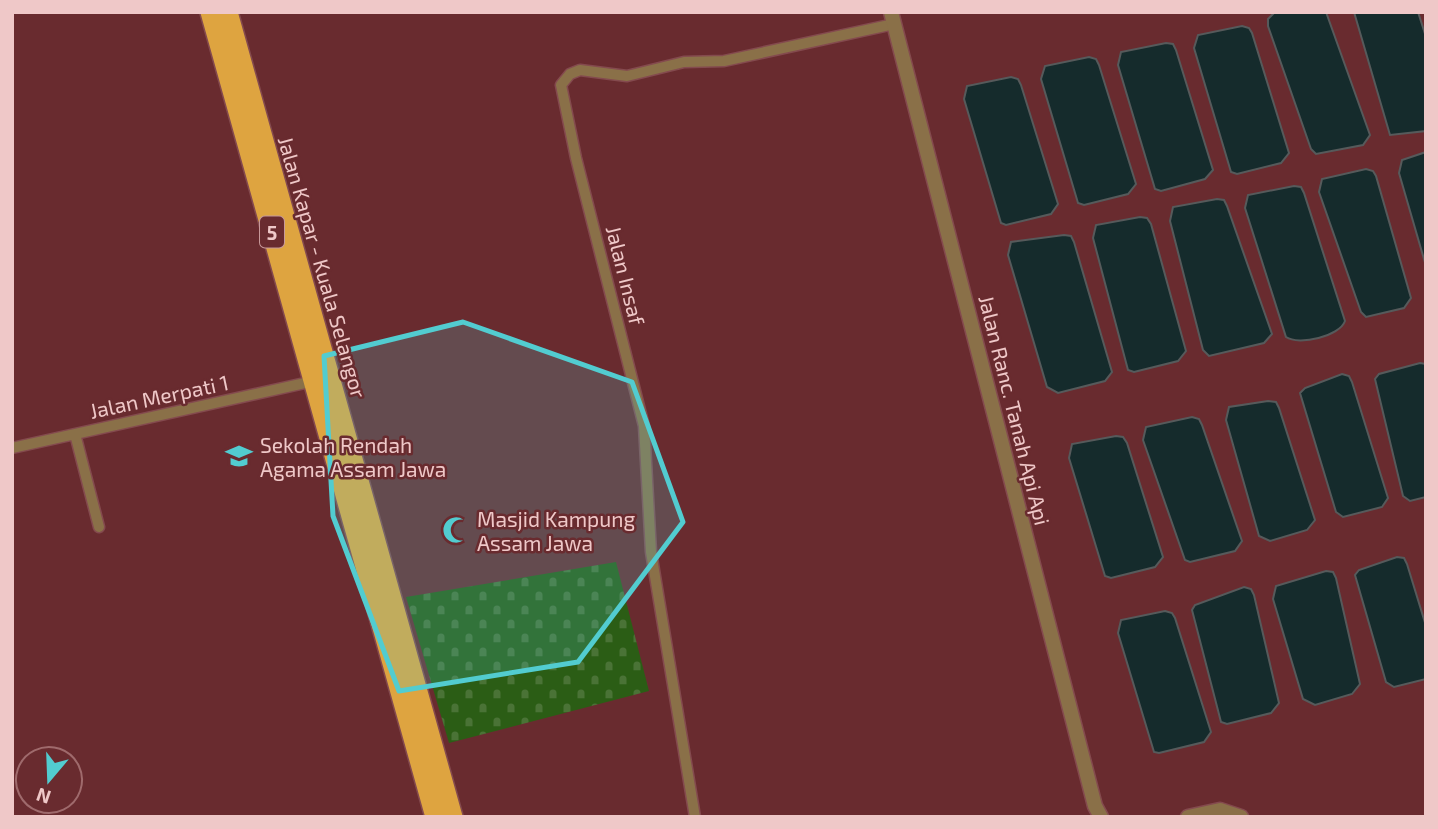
<svg xmlns="http://www.w3.org/2000/svg" width="1438" height="829" font-family="'Exo 2',sans-serif">
	<style>
		.cemetery { fill: url(#cemetery-stones) }
		.water { fill: #152b2c; stroke: #565a5b; stroke-width: 2 }
		.lines { fill: none; stroke-linecap: round; stroke-linejoin: round }
		.minor-casing { stroke: #844a4e; stroke-width: 13 }
		.tertiary-casing { stroke: #844a4e; stroke-width: 17 }
		.trunk-casing { stroke: #844a4e; stroke-width: 22 }
		.minor { stroke: #8a7048; stroke-width: 10 }
		.tertiary { stroke: #8a7048; stroke-width: 14 }
		.trunk { stroke: #dea440; stroke-width: 19 }
		.marked { fill: #52ccd0; fill-opacity: 0.2; stroke: #52ccd0; stroke-width: 5; stroke-linejoin: round }
		.labels { text-anchor: middle; dominant-baseline: central; stroke-width: 5; stroke-linejoin: round; paint-order: stroke }
		.shield { fill: #692b2f; stroke: #c7999a; stroke-width: 2 }
		.shield-label { font-size: 19px; font-weight: bold; fill: #efc8c8 }
		.street-label { font-size: 21px; fill: #efc8c8; stroke: #692b2f }
		.poi-label { font-size: 21px; fill: #efc8c8; stroke: #692b2f; text-anchor: start }
	</style>
	<defs>
		<pattern id="cemetery-stones" width="16" height="16" patternUnits="userSpaceOnUse" patternTransform="scale(1.75)"><rect width="16" height="16" fill="#2b5d15"/><path d="M2 7V4a2 2 0 0 1 4 0v3zM10 15v-3a2 2 0 0 1 4 0v3z" fill="#4a7336"/></pattern>
	</defs>
	<rect width="100%" height="100%" fill="#692b2f"/>
	<path class="cemetery" d="M616 562 649 691 449 743 406 597Z"/>
	<path class="water" d="M1326 12 1370 135 1363 145 1316 154 1311 149 1268 26V19L1275 12Z
		M1354 12H1418L1426 37V131L1390 135Z
		M1242 26 1249 28 1252 33 1289 153 1281 163 1237 174 1231 172 1194 48 1198 35Z
		M1166 43 1173 44 1176 50 1213 170 1205 179 1161 191 1155 189 1118 65 1121 52Z
		M1089 57 1096 59 1099 65 1136 184 1128 194 1084 205 1078 203 1041 79 1045 66Z
		M1011 77 1018 79 1021 85 1058 204 1051 214 1006 225 1001 223 964 99 967 86Z
		M1426 152V266L1399 173 1402 160Z
		M1366 169 1373 171 1376 176 1411 298 1404 308 1366 317 1361 312 1319 192 1322 179Z
		M1294 186 1301 187 1304 193 1345 321C1340 336 1299 346 1286 337L1245 208 1248 195Z
		M1217 199 1224 200 1227 206 1272 334 1264 343 1209 356 1203 350 1170 221 1173 207Z
		M1140 217 1147 218 1151 224 1186 351 1178 361 1134 372 1128 370 1093 238 1096 225Z
		M1064 235 1071 236 1074 242 1112 372 1105 381 1058 393 1047 387 1008 255 1011 242Z
		M1420 363 1426 364V497L1410 501 1403 496 1375 379 1379 374Z
		M1342 374 1349 376 1352 382 1388 498 1382 507 1343 517 1336 512 1300 393 1305 388Z
		M1268 401 1276 402 1279 408 1315 520 1307 530 1270 541 1259 536 1226 420 1229 407Z
		M1192 417 1199 419 1202 425 1242 541 1235 551 1190 562 1185 560 1143 440 1146 427Z
		M1116 436 1123 437 1127 443 1163 557 1155 567 1111 578 1105 576 1069 458 1072 444Z
		M1397 557 1404 558 1407 564 1426 626V679L1394 687 1386 682 1355 575 1359 570Z
		M1326 571 1333 572 1336 578 1360 684 1352 694 1315 705 1303 699 1273 599 1276 586Z
		M1244 587 1251 589 1254 595 1279 703 1271 713 1227 724 1221 722 1192 610 1195 605Z
		M1165 611 1172 613 1175 618 1211 732 1204 742 1159 753 1154 752 1118 633 1121 620Z"/>
	<g class="lines">
		<defs>
			<path id="minor" d="M75 434 99 527
				M12 448 314 381
				M695 817 651 552 644 426 576 158 561 85 570 74 580 70 627 76 684 62 724 61 894 24"/>
			<path id="tertiary" d="M891 12 1095 806 1101 817
				M1188 817 1220 810 1241 817"/>
			<path id="trunk" d="M210 12 435 817
				M228 12 453 817"/>
		</defs>
		<use href="#minor" class="minor-casing"/>
		<use href="#tertiary" class="tertiary-casing"/>
		<use href="#trunk" class="trunk-casing"/>
		<use href="#minor" class="minor"/>
		<use href="#tertiary" class="tertiary"/>
		<use href="#trunk" class="trunk"/>
	</g>
	<path class="marked" d="M463 322 632 382 683 522 578 662 399 691 333 516 324 356Z"/>
	<defs>
		<symbol id="school-bare" viewBox="-9 -9 18 18"><path d="M0-5L7-2L0 1L-7-2ZM-4 1L0 2.5L4 1V4Q0 6-4 4Z" fill="#52ccd0" stroke="#692b2f" stroke-width="2.5" paint-order="stroke"/></symbol>
		<symbol id="mosque-bare" viewBox="-9 -9 18 18"><path d="M3.5-4.9A6 6 0 1 0 3.5 4.9A5 5 0 1 1 3.5-4.9Z" fill="#52ccd0" stroke="#692b2f" stroke-width="2.5" paint-order="stroke"/></symbol>
	</defs>
	<g fill-rule="evenodd">
		<use href="#school-bare" x="220" y="437" width="38" height="38"/>
		<use href="#mosque-bare" x="437" y="511" width="38" height="38"/>
	</g>
	<g class="labels">
		<rect class="shield" x="260" y="216.5" width="24" height="31" rx="5"/>
		<g class="shield-label">
			<text x="272" y="232">5</text>
		</g>
		<g class="street-label">
			<text transform="translate(323 267) rotate(74)">Jalan Kapar - Kuala Selangor</text>
			<text transform="translate(626 275) rotate(76)">Jalan Insaf</text>
			<text transform="translate(159 396) rotate(-12)">Jalan Merpati 1</text>
			<text transform="translate(1015 410) rotate(76)">Jalan Ranc. Tanah Api Api</text>
		</g>
		<g class="poi-label">
			<text x="260" y="444">Sekolah Rendah<tspan x="260" dy="24">Agama Assam Jawa</tspan></text>
			<text x="477" y="518">Masjid Kampung<tspan x="477" dy="24">Assam Jawa</tspan></text>
		</g>
	</g>
	<rect width="1438" height="829" fill="none" stroke="#efc8c8" stroke-width="28"/>
	<g transform="translate(49 780) rotate(199)"><circle r="33" fill="#692b2f" stroke="#9f6a6c" stroke-width="2"/>
	<path d="M0-5L12 26L0 18L-12 26Z" fill="#52ccd0"/>
	<text y="-10" font-size="19" font-weight="bold" text-anchor="middle" fill="#efc8c8">N</text>
	</g>
</svg>
